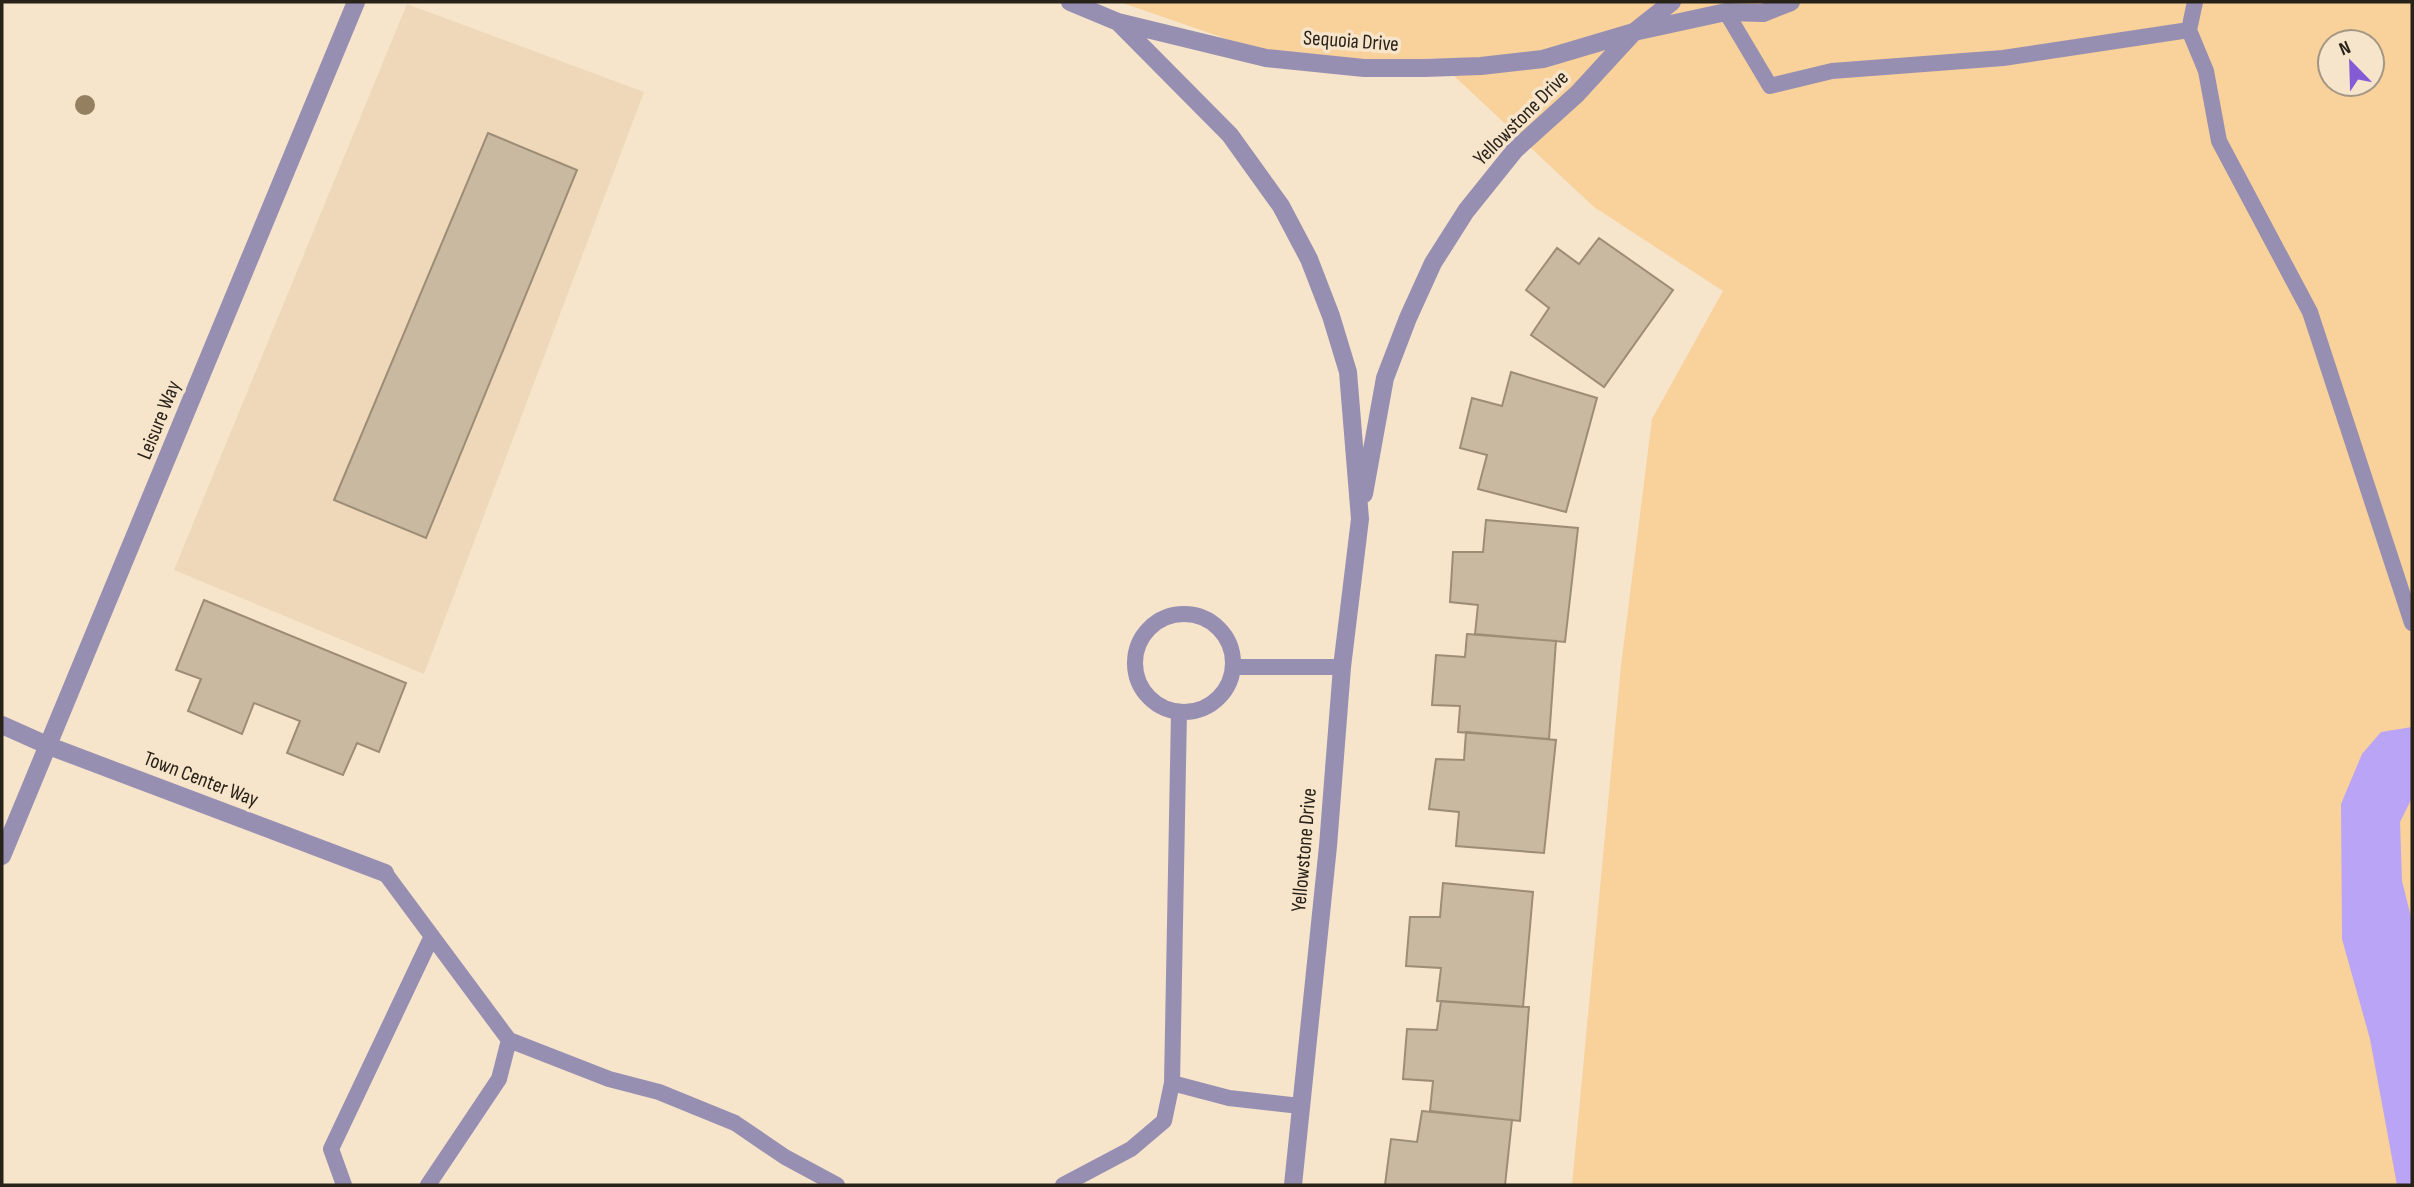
<svg xmlns="http://www.w3.org/2000/svg" width="2414" height="1187" font-family="'Sofia Sans Condensed',sans-serif">
	<style>
		.built { fill: #eed8b9 }
		.green { fill: #f8d19b; fill-rule: evenodd }
		.water { fill: #baa4f5 }
		.building { fill: #cab9a1; stroke: #9d8d76; stroke-width: 2 }
		.lines { fill: none; stroke-linecap: round; stroke-linejoin: round }
		.service { stroke: #978fb2; stroke-width: 16 }
		.minor { stroke: #978fb2; stroke-width: 18 }
		.tree { fill: #948061 }
		.labels { text-anchor: middle; dominant-baseline: central; stroke-width: 7; stroke-linejoin: round; paint-order: stroke }
		.street-label { font-size: 21px; fill: #292219; stroke: #f6e4cb }
	</style>
	<rect width="100%" height="100%" fill="#f6e4cb"/>
	<path class="built" d="M407 4 644 92 424 674 174 570Z"/>
	<path class="green" d="M1120 2H2412V1185H1572L1621 666 1652 419 1723 291 1594 207 1435 58 1363 65 1287 60ZM2330 42H2372V84H2330Z"/>
	<path class="water" d="M2412 727V798L2400 822 2402 881 2412 921V1185H2397L2370 1039 2342 939 2341 804 2362 754 2381 732Z"/>
	<path class="building" d="M488 133 577 170 426 538 334 500Z
		M1599 238 1673 290 1604 387 1531 335 1549 308 1526 290 1557 248 1579 264Z
		M1511 372 1597 398 1566 512 1478 489 1487 455 1460 448 1472 398 1502 406Z
		M1486 520 1578 528 1565 642 1475 634 1478 605 1450 602 1453 552H1483Z
		M204 600 406 683 379 752 357 743 343 775 287 753 300 721 254 703 242 734 188 711 201 679 176 670Z
		M1467 634 1556 641 1549 739 1458 732 1460 706 1432 705 1436 655 1465 657Z
		M1466 732 1556 740 1544 853 1456 846 1459 812 1429 809 1436 759 1464 760Z
		M1443 883 1533 892 1523 1007 1437 1001 1441 968 1406 966 1410 917H1440Z
		M1441 1001 1529 1007 1520 1121 1430 1111 1433 1081 1403 1079 1407 1029 1437 1030Z
		M1422 1111 1512 1120 1505 1185H1385L1391 1139 1417 1142Z"/>
	<g class="lines">
		<path class="service" d="M2195 2 2189 30 2206 71 2219 141 2310 312 2412 623
			M1726 12 1770 86 1832 71 2003 58 2189 30
			M1135 663a49 49 0 1 1 98 0a49 49 0 1 1-98 0Z
			M1233 667H1342
			M1179 712 1172 1083 1229 1098 1300 1106
			M385 873 509 1040 609 1079 659 1092 735 1123 785 1157 837 1185
			M344 1185 331 1149 432 936
			M428 1185 499 1079 509 1040
			M1063 1185 1131 1149 1164 1121 1172 1083"/>
		<path class="minor" d="M1070 2 1118 22 1266 58 1364 68H1424L1481 66 1543 59 1634 32 1726 12 1763 13 1791 2
			M1118 22 1230 135 1281 206 1309 259 1331 316 1348 372 1360 519 1342 667 1328 846 1293 1185
			M1364 494 1385 378 1408 318 1433 263 1466 211 1515 150 1577 94 1634 32 1672 2
			M2 725 49 746 385 873
			M2 856 356 2"/>
	</g>
	<circle class="tree" cx="85" cy="105" r="10"/>
	<g class="labels">
		<g class="street-label">
			<text transform="translate(1351 41) rotate(4)">Sequoia Drive</text>
			<text transform="translate(1521 118) rotate(-45)">Yellowstone Drive</text>
			<text transform="translate(159 420) rotate(-68)">Leisure Way</text>
			<text transform="translate(201 779) rotate(21)">Town Center Way</text>
			<text transform="translate(1304 850) rotate(-85)">Yellowstone Drive</text>
		</g>
	</g>
	<rect width="2414" height="1187" fill="none" stroke="#292219" stroke-width="7"/>
	<g transform="translate(2351 63) rotate(337)"><circle r="33" fill="#f6e4cb" stroke="#a49684" stroke-width="2"/>
	<path d="M0-5L12 26L0 18L-12 26Z" fill="#845bd5"/>
	<text y="-10" font-size="19" font-weight="bold" text-anchor="middle" fill="#292219">N</text>
	</g>
</svg>
